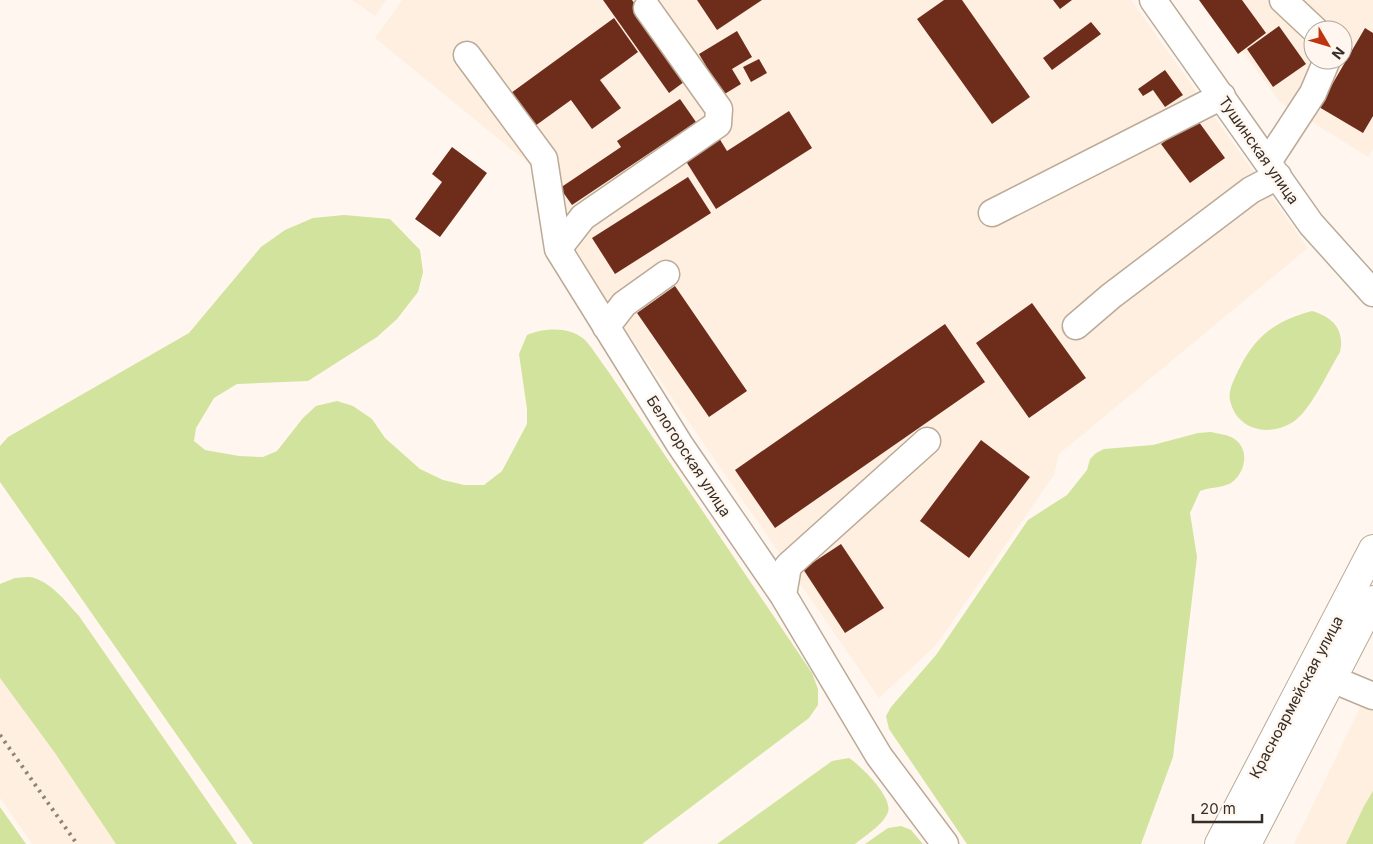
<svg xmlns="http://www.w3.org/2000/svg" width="1373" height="844" font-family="Inter,sans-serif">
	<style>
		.built { fill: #feefe0; fill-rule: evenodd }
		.green { fill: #d1e39c }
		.building { fill: #6e2d1a }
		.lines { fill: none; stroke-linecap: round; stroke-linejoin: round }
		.minor-casing { stroke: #bbaa97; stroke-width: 29 }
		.major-casing { stroke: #bbaa97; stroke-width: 30 }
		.minor { stroke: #fff; stroke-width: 26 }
		.major { stroke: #fff; stroke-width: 28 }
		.rail { stroke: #8b847c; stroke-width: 4; stroke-dasharray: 2.5 5; stroke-linecap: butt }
		.labels { text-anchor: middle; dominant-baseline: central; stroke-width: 5; stroke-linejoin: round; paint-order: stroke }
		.street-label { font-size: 15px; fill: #352e27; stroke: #fff7ef }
	</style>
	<rect width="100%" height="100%" fill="#fff7ef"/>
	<path class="built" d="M352 0H386L375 16Z
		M402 0H1131L1308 248 1059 454 1054 475 936 645 879 698 582 267 533 167 375 38Z
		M1205 0H1373V149L1368 157 1280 102ZM1313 30H1343V60H1313Z
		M0 657 132 844H32L0 798Z
		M1373 681V844H1294Z"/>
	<path class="green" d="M344 215 390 219 420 250 423 272 418 292 397 319 377 337 308 381 237 384 214 398 196 428 194 441 205 450 239 456 263 457 277 451 303 418 316 406 337 401 353 406 372 419 385 438 420 469 443 480 464 485H484L502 471 527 424V409L519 354 527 335C543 328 569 326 584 339 593 348 600 361 608 371L812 673 818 689V705L809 718 642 844H253L0 482V446L8 437 189 333 261 247 285 230 313 218Z
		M1312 311C1333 317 1345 330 1340 352 1329 370 1314 403 1299 417 1277 438 1237 434 1230 400 1228 390 1234 380 1238 371 1255 336 1275 321 1312 311Z
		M1211 432C1220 434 1231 435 1237 441 1250 453 1244 474 1231 483 1222 488 1210 487 1200 491L1190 513 1197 557 1173 757 1141 844H967L889 729 886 716 891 707 936 655 1028 520 1067 495 1087 470 1090 459 1096 453 1104 449 1153 445 1198 433Z
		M15 578C21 578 29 576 34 578 53 584 67 603 79 616L237 844H116L55 753 0 678V584Z
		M849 758C860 765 893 797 888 812 884 824 865 836 855 844H717L832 761Z
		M1373 791V844H1346L1364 806Z
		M0 807 26 844H0Z
		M901 826 911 830 923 844H865L888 828Z"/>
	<path class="building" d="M603 0H632L688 79 669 93Z
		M697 0H762L717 30Z
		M944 0H962L1030 97 992 124 917 19Z
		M1053 0H1072L1060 9Z
		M1199 0H1242L1266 33 1238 54Z
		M614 18 638 52 600 80 621 108 592 129 571 100 535 126 511 93Z
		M1091 22 1101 34 1052 70 1043 58Z
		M1279 26 1306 64 1273 87 1247 49Z
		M1365 28 1373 33V116L1363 133 1319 107Z
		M737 31 752 57 732 69 741 84 723 95 699 54Z
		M759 59 767 73 751 82 743 67Z
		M1165 70 1183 95 1165 107 1153 90 1143 96 1138 89Z
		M680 99 696 122 572 205 560 188 621 147 617 141Z
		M789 111 812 148 716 209 682 155 716 133 727 151Z
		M1196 118 1225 158 1190 183 1161 144Z
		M452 147 487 173 440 237 415 219 442 182 432 174Z
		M688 177 711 213 615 274 592 238Z
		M675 286 747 391 709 417 637 313Z
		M1032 303 1086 378 1029 418 976 343Z
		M945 324 985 382 775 528 735 470Z
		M981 440 1030 477 969 558 920 521Z
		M841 544 884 608 845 633 803 569Z"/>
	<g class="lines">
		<defs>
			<path id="minor" d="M1153 0 1311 224 1373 293
				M1283 0 1315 30
				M467 55 544 159 558 249 680 445 783 595 879 756 945 844
				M1268 162 1313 93 1327 60
				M992 213 1222 96
				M558 249 583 217 718 124 719 109 647 8
				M1076 326 1111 296 1251 190 1278 176
				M606 327 624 304 666 274
				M783 595 788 566 927 441
				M1332 679 1373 696"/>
			<path id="major" d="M1219 844 1373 549
				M1247 844 1373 600"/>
		</defs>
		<use href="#minor" class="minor-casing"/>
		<use href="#major" class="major-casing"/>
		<use href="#minor" class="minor"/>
		<use href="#major" class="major"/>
		<path class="rail" d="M0 735 77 844"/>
	</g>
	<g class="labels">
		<g class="street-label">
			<text transform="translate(1259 150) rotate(55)">Тушинская улица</text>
			<text transform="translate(689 456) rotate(57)">Белогорская улица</text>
			<text transform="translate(1296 697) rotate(-62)">Красноармейская улица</text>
		</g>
	</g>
	<g transform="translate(1328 45) rotate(128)"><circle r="24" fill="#fff7ef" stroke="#aea79f"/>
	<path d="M0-4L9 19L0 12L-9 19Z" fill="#be3410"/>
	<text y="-8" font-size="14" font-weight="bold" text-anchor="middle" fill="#352e27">N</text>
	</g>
	<path d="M1193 814v8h69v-8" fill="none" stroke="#352e27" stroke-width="2.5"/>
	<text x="1200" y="814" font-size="15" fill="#352e27" stroke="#fff7ef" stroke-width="4" paint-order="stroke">20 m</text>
</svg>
